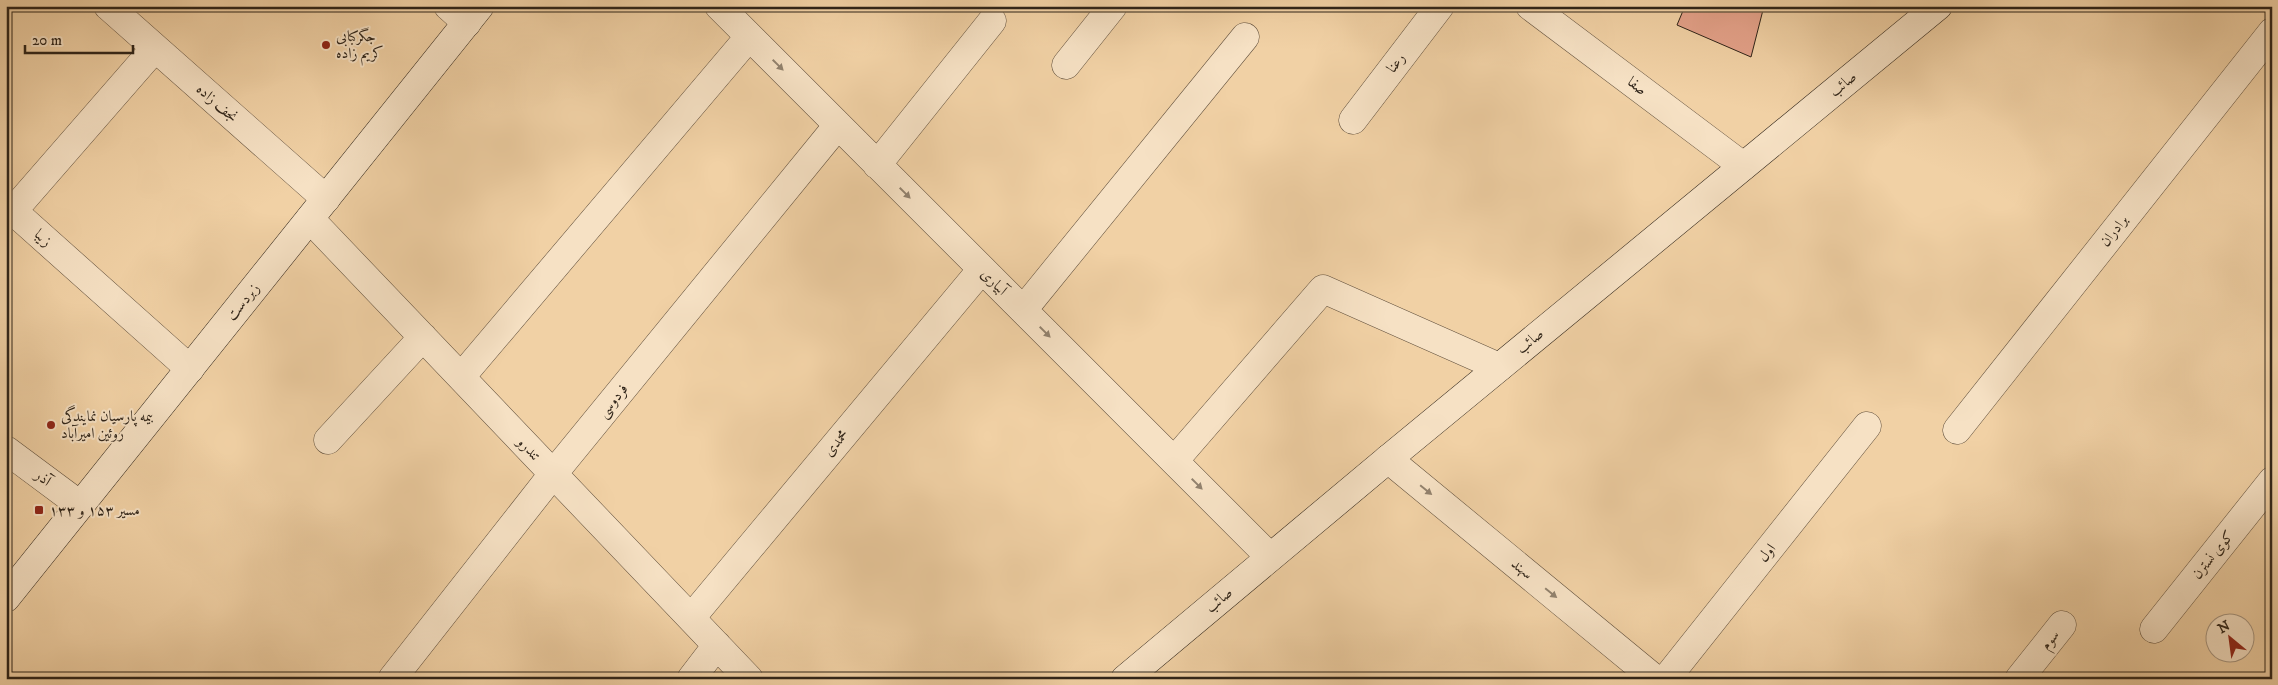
<svg xmlns="http://www.w3.org/2000/svg" width="2278" height="685" font-family="'IM FELL DW Pica',Amiri,serif">
	<style>
		.building { fill: #e3a189; stroke: #2f2419 }
		.lines { fill: none; stroke-linecap: round; stroke-linejoin: round }
		.minor-casing { stroke: #604f3c; stroke-width: 29 }
		.tertiary-casing { stroke: #604f3c; stroke-width: 29 }
		.secondary-casing { stroke: #2f2419; stroke-width: 29 }
		.minor { stroke: #f6e1c4; stroke-width: 28 }
		.tertiary { stroke: #f6e1c4; stroke-width: 28 }
		.secondary { stroke: #f6e1c4; stroke-width: 28 }
		.oneway { fill: #92826e }
		.poi-dot { fill: #8f2418; stroke: #f6e1c4; stroke-width: 2 }
		.labels { text-anchor: middle; dominant-baseline: central; stroke-width: 4; stroke-linejoin: round; paint-order: stroke }
		.poi-label { font-size: 15px; fill: #2f2419; stroke: #f6e1c4; text-anchor: start }
		.street-label { font-size: 15px; fill: #2f2419; stroke: #f6e1c4 }
	</style>
	<rect width="100%" height="100%" fill="#f1d1a5"/>
	<filter id="stains"><feTurbulence type="fractalNoise" baseFrequency=".004" numOctaves="4"/><feColorMatrix values="0 0 0 0 .2 0 0 0 0 .09 0 0 0 0 .02 0 0 0 .5 -.17"/></filter>
	<radialGradient id="worn" r=".72"><stop offset=".6" stop-color="#630" stop-opacity="0"/><stop offset="1" stop-color="#630" stop-opacity=".3"/></radialGradient>
	<path class="building" d="M1685 6H1764L1751 57 1677 25Z"/>
	<g class="lines">
		<defs>
			<path id="minor" d="M108 6 326 199
				M448 6 467 23
				M719 6 1270 557
				M155 48 13 211 190 369
				M1066 65 1113 6
				M1353 120 1440 6
				M877 165 992 21
				M310 219 749 679
				M1023 310 1245 37
				M461 377 749 37
				M1957 430 2272 32
				M328 440 423 337
				M6 450 80 505
				M1174 461 1323 289 1499 367
				M691 618 982 269
				M2154 629 2272 481
				M392 679 553 474 838 125
				M691 679 717 645
				M1666 679 1867 426
				M2019 679 2062 625"/>
			<path id="tertiary" d="M1530 6 1743 166
				M1388 459 1655 679"/>
			<path id="secondary" d="M6 598 480 6
				M1125 679 1388 459 1938 6"/>
		</defs>
		<use href="#minor" class="minor-casing"/>
		<use href="#tertiary" class="tertiary-casing"/>
		<use href="#secondary" class="secondary-casing"/>
		<use href="#minor" class="minor"/>
		<use href="#tertiary" class="tertiary"/>
		<use href="#secondary" class="secondary"/>
	</g>
	<defs><path id="oneway-solid" d="M-6-.8H1V-3.2L6.5 0L1 3.2V.8H-6Z" transform="scale(1.25)"/></defs>
	<g class="oneway">
		<use href="#oneway-solid" transform="translate(778 65) rotate(45)"/>
		<use href="#oneway-solid" transform="translate(905 193) rotate(45)"/>
		<use href="#oneway-solid" transform="translate(1045 332) rotate(45)"/>
		<use href="#oneway-solid" transform="translate(1197 484) rotate(45)"/>
		<use href="#oneway-solid" transform="translate(1426 490) rotate(39)"/>
		<use href="#oneway-solid" transform="translate(1551 593) rotate(39)"/>
	</g>
	<g class="poi-dot">
		<circle cx="326" cy="45" r="5"/>
		<circle cx="51" cy="425" r="5"/>
		<rect x="34" y="505" width="10" height="10" rx="2.5"/>
	</g>
	<g class="labels">
		<g class="poi-label">
			<text x="336" y="36">جگرکبابی<tspan x="336" dy="17">کریم زاده</tspan></text>
			<text x="61" y="416">بیمه پارسیان نمایندگی<tspan x="61" dy="17">روئین امیرآباد</tspan></text>
			<text x="49" y="510">مسیر ۱۵۳ و ۱۳۳</text>
		</g>
		<g class="street-label">
			<text transform="translate(1396 63) rotate(-53)">رعنا</text>
			<text transform="translate(1843 84) rotate(-39)">صائب</text>
			<text transform="translate(1637 86) rotate(37)">صفا</text>
			<text transform="translate(217 103) rotate(41)">نجف زاده</text>
			<text transform="translate(2114 231) rotate(-52)">برادران</text>
			<text transform="translate(43 238) rotate(42)">زیبا</text>
			<text transform="translate(994 282) rotate(45)">آبیاری</text>
			<text transform="translate(243 302) rotate(-51)">زبردست</text>
			<text transform="translate(1530 341) rotate(-39)">صائب</text>
			<text transform="translate(613 401) rotate(-51)">فردوسی</text>
			<text transform="translate(836 443) rotate(-50)">محمدی</text>
			<text transform="translate(529 449) rotate(46)">تندرو</text>
			<text transform="translate(43 478) rotate(37)">آذر</text>
			<text transform="translate(1767 553) rotate(-51)">اول</text>
			<text transform="translate(2213 555) rotate(-51)">کوی نسترن</text>
			<text transform="translate(1522 569) rotate(39)">سهند</text>
			<text transform="translate(1219 600) rotate(-40)">صائب</text>
			<text transform="translate(2050 640) rotate(-51)">سوم</text>
		</g>
	</g>
	<rect width="2278" height="685" fill="none" stroke="#f1d1a5" stroke-width="25"/>
	<rect x="8" y="8" width="2263" height="670" fill="none" stroke="#2f2419" stroke-width="2.5"/>
	<rect x="12" y="12" width="2253" height="660" fill="none" stroke="#2f2419"/>
	<g transform="translate(2230 638) rotate(331)"><circle r="24" fill="#f6e1c4" stroke="#a69580"/>
	<path d="M0-4L9 19L0 12L-9 19Z" fill="#8f2418"/>
	<text y="-8" font-size="14" font-weight="bold" text-anchor="middle" fill="#2f2419">N</text>
	</g>
	<path d="M25 45v8h108v-8" fill="none" stroke="#2f2419" stroke-width="2.5"/>
	<text x="32" y="45" font-size="15" fill="#2f2419" stroke="#f6e1c4" stroke-width="4" paint-order="stroke">20 m</text>
	<rect width="100%" height="100%" filter="url(#stains)"/>
	<rect width="100%" height="100%" fill="url(#worn)"/>
</svg>
